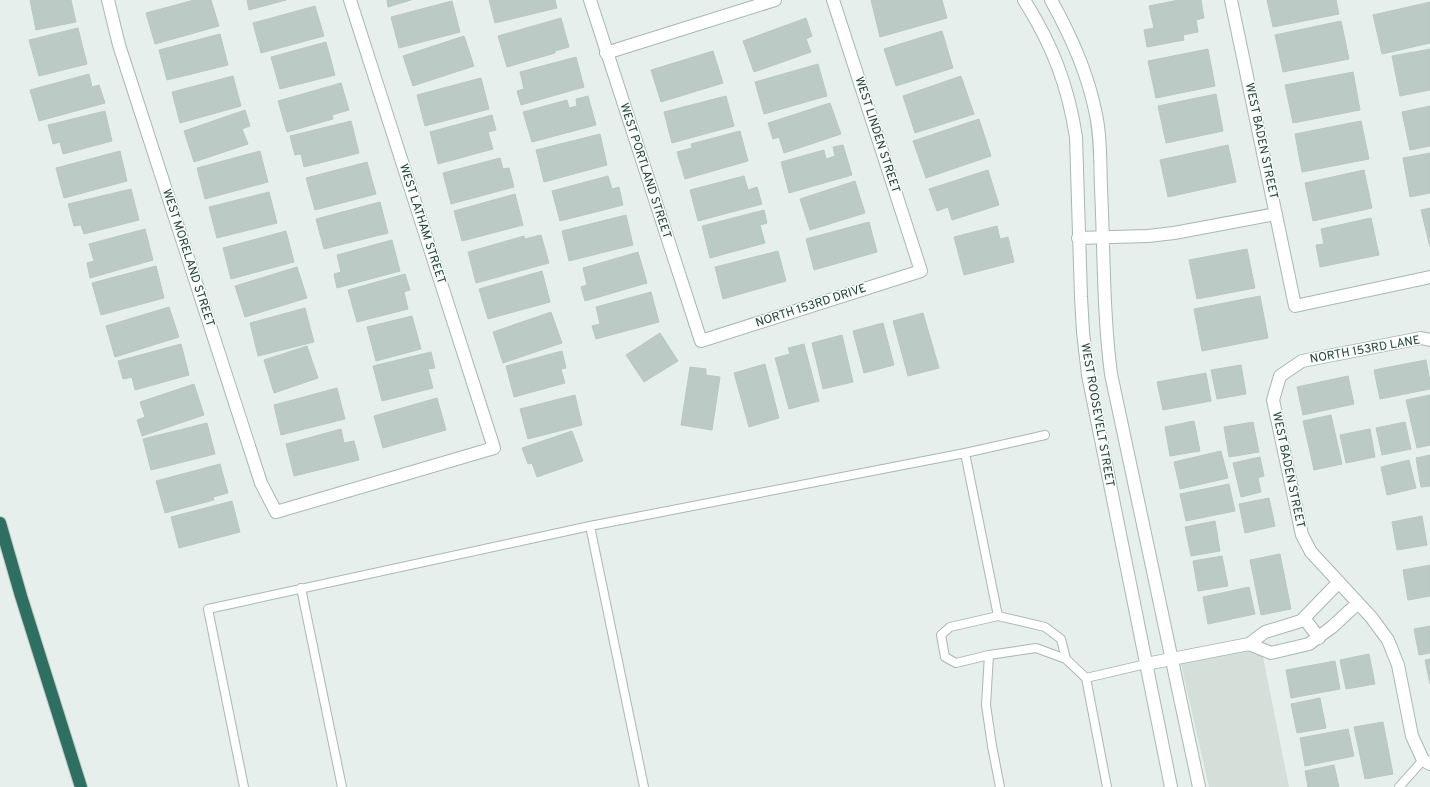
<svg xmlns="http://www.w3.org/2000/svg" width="1430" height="787" font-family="Overpass,sans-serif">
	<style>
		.built { fill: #d4dfda }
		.building { fill: #bbcac4; stroke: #b8c9c2 }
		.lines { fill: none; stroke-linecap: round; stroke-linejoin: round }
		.service-casing { stroke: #a8b8b2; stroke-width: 10 }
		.minor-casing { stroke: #a8b8b2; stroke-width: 14 }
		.motorway-casing { stroke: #c2cac8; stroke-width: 14 }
		.service { stroke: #fff; stroke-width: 8 }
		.minor { stroke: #fff; stroke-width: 12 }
		.motorway { stroke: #2f6f62; stroke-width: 12 }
		.labels { text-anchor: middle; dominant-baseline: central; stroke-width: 3; stroke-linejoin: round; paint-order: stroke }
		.street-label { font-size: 12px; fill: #24423a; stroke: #f7fbf9 }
	</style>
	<rect width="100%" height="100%" fill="#e6efeb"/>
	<path class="built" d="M1260 642 1289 787H1209L1180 660Z"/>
	<path class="building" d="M30 0H71L76 22 36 30Z
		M194 0H211L219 26 155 44 146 13Z
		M247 0H286L249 10Z
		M387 0H411L388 7Z
		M489 0H555L557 8 495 23Z
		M871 0H942L947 18 880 37Z
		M1179 0H1201L1204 18 1196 20 1198 32 1183 35 1184 40 1147 47 1144 30 1154 28 1149 6Z
		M1267 0H1336L1339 14 1273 27Z
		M452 1 460 32 399 48 391 17Z
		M1430 2V43L1382 54 1373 15Z
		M315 6 324 36 261 53 253 23Z
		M561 18 569 47 555 51V53L507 67 498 36Z
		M806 18 812 36 806 39 811 52 754 72 743 41Z
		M1341 21 1349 59 1283 72 1275 35Z
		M78 28 87 64 39 76 29 40Z
		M942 31 953 68 896 86 884 49Z
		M220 34 228 65 167 80 159 50Z
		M464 36 474 66 413 86 403 56Z
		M326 42 335 75 280 89 271 57Z
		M1208 49 1215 86 1156 98 1148 61Z
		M1430 49V90L1400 96 1392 56Z
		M713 51 723 83 661 102 651 70Z
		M576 57 584 87 521 105 517 91 524 89 520 72Z
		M818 64 827 96 764 114 755 82Z
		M1353 72 1360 110 1293 123 1285 85Z
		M89 74 92 87 99 85 105 103 39 121 30 90Z
		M233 76 241 106 180 123 172 92Z
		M961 76 974 114 915 133 903 96Z
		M481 78 489 109 425 126 417 95Z
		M341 83 349 110 332 115 333 119 287 132 278 101Z
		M1216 94 1223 131 1166 143 1158 106Z
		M588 96 596 125 532 142 523 112 567 100 569 108 577 106 576 99Z
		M726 96 734 126 672 143 664 112Z
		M830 103 841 134 784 153 779 137 773 139 768 123Z
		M1430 106V146L1410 150 1402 112Z
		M245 110 250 126 242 129 248 144 194 162 184 131Z
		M105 111 112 141 63 154 60 142 53 144 48 125Z
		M492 115 496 130 488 132 493 149 438 164 430 132Z
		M979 119 991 156 926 178 913 141Z
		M351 121 359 153 304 167 301 154 295 155 290 136Z
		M1361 121 1369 159 1302 172 1295 134Z
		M740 131 748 161 685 179 677 152 692 148 691 144Z
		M600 134 607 165 544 182 536 150Z
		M843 145 852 175 789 193 781 162 824 150 826 159 835 156 833 147Z
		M1228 145 1236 182 1168 197 1160 160Z
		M120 151 127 181 64 198 56 168Z
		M260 151 268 182 205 199 197 168Z
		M1430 153V193L1410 197 1403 158Z
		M500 158 503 169 509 168 514 187 451 204 443 173Z
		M367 162 376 194 315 210 306 178Z
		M988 170 999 205 952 220 948 207 937 211 929 189Z
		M1364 170 1372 208 1313 221 1305 183Z
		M608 176 612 189 619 187 623 205 560 221 552 191Z
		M744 176 748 190 757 187 762 204 698 221 690 190Z
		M855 181 865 213 810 230 800 199Z
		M131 189 139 220 84 234 81 225 74 226 68 204Z
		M269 192 277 223 217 238 209 207Z
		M515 194 523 225 462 241 454 211Z
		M380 202 388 233 324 249 316 219Z
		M1430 208V247L1421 210Z
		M764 210 767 223 760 225 765 243 710 258 702 226Z
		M626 215 633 245 569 261 562 231Z
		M1371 218 1379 255 1320 267 1316 245 1324 244 1321 229Z
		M869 222 877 252 814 270 806 239Z
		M997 226 1000 239 1008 237 1014 262 964 275 954 237Z
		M145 229 153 260 90 278 87 263 94 261 89 244Z
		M286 231 294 262 231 279 223 248Z
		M541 235 549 263 476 283 468 252 524 236 525 239Z
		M392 240 400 271 337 288 334 274 341 272 337 255Z
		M1247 249 1255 288 1197 299 1189 260Z
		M778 251 786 281 723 299 715 267Z
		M638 252 647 283 585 301 581 287 587 285 583 268Z
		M156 266 164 298 101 315 92 283Z
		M297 267 307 298 245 317 235 286Z
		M542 271 550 302 488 319 479 289Z
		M405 274 410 290 404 292 408 309 357 322 348 290Z
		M651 292 659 322 596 339 592 326 600 324 596 307Z
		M1260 296 1268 338 1202 351 1194 309Z
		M169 307 179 337 115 357 106 326Z
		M305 308 314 342 258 356 250 323Z
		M551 312 562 343 503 363 493 332Z
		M923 313 939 368 908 376 893 321Z
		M412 316 421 349 376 361 367 327Z
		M883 323 894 365 864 373 853 331Z
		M660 333 678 361 644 382 626 355Z
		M842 335 853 382 823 389 812 343Z
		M181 344 189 375 135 390 132 377 123 379 118 361Z
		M804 344 819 401 789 409 775 358 790 354 788 348Z
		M307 346 318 378 274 393 264 360Z
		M562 351 566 368 561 369 565 383 514 397 506 366Z
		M431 352 435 368 428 369 433 388 382 401 373 366Z
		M1426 360 1430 381V389L1380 399 1374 370Z
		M765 364 779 418 749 427 734 373Z
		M1241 365 1246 394 1217 399 1211 370Z
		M690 367 706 369V375L720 377 712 430 681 425Z
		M1206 373 1211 401 1163 410 1157 382Z
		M1348 376 1354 404 1303 415 1297 387Z
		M194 384 204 415 142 436 137 420 145 417 140 402Z
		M337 388 345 419 281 435 274 405Z
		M575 395 582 425 528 439 520 409Z
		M1430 395V445L1417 448 1406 400Z
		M437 398 446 430 383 448 374 416Z
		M1331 415 1342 464 1314 470 1303 421Z
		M1194 421 1200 451 1170 456 1165 427Z
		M1253 422 1259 452 1229 457 1224 427Z
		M1405 422 1411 449 1382 455 1376 428Z
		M207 423 215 454 151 470 143 439Z
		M341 429 344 443 354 441 359 460 294 476 286 444Z
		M1370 429 1375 457 1346 463 1340 435Z
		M572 431 583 461 537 477 532 463 528 464 522 448Z
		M1221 451 1228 478 1180 489 1174 462Z
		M1430 455V486L1421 487 1416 458Z
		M1260 457 1264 476 1258 478 1261 492 1241 497 1233 463Z
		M1409 460 1416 488 1387 495 1381 467Z
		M220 464 228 493 213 497 214 500 165 513 156 481Z
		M1229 484 1235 511 1186 521 1180 494Z
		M1269 498 1275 526 1245 533 1239 504Z
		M232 501 240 532 179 548 171 517Z
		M1422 516 1427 545 1397 550 1392 522Z
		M1215 521 1220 551 1191 556 1185 527Z
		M1280 554 1291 609 1261 615 1250 560Z
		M1222 556 1228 586 1198 591 1193 561Z
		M1430 565V596L1408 600 1403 570Z
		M1249 587 1255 614 1208 624 1203 597Z
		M1430 626V653L1419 655 1414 629Z
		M1369 654 1375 684 1346 689 1340 660Z
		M1430 659V684L1425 660Z
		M1335 661 1340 689 1291 698 1286 670Z
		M1320 698 1326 728 1297 733 1291 704Z
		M1383 722 1393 774 1365 779 1354 727Z
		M1348 729 1354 756 1305 766 1300 738Z
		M1334 765 1339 787H1308L1305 771Z"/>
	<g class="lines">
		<defs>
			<path id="service" d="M965 453 1045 435
				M301 588 342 787
				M989 655 986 705 992 746 1000 787
				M1066 659 1061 639 1045 627 998 616 950 627 941 635 945 657 956 663 989 655 1036 648 1066 659 1086 678 1107 787
				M1086 678 1146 664
				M244 787 208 609 590 526
				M644 787 590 526 965 453 998 616
				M1399 787 1423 760"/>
			<path id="minor" d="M108 0 119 45 261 483 276 512 494 448 350 0
				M590 0 701 341 921 271 833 0
				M1024 0C1052 44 1068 85 1076 137L1081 297 1083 332 1088 375 1171 787
				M1051 0C1070 34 1087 71 1095 110 1101 135 1100 162 1101 188 1104 250 1103 312 1111 374L1199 787
				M1231 0 1295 306 1430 277
				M606 53 775 0
				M1078 238 1148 236 1174 233 1276 214
				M1430 340 1421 338 1302 361 1280 376 1273 400 1302 535 1311 552 1371 617 1388 640 1398 665 1412 736 1423 760 1430 764
				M1304 618 1319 638
				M1249 644 1271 653 1309 644 1332 627 1358 603
				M1146 664 1249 644 1265 632 1301 621 1339 582"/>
			<path id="motorway" d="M0 523 21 596 81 787"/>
		</defs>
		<use href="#service" class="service-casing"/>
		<use href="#minor" class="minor-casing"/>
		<use href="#motorway" class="motorway-casing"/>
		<use href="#service" class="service"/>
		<use href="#minor" class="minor"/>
		<use href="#motorway" class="motorway"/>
	</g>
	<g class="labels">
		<g class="street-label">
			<text transform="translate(877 135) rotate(72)">WEST LINDEN STREET</text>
			<text transform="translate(1261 141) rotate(78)">WEST BADEN STREET</text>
			<text transform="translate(645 171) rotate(72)">WEST PORTLAND STREET</text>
			<text transform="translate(422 224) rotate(72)">WEST LATHAM STREET</text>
			<text transform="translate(188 258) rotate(72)">WEST MORELAND STREET</text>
			<text transform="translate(811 306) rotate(-18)">NORTH 153RD DRIVE</text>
			<text transform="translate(1365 350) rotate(-10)">NORTH 153RD LANE</text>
			<text transform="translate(1097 415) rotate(80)">WEST ROOSEVELT STREET</text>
			<text transform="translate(1288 470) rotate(78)">WEST BADEN STREET</text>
		</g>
	</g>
</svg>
